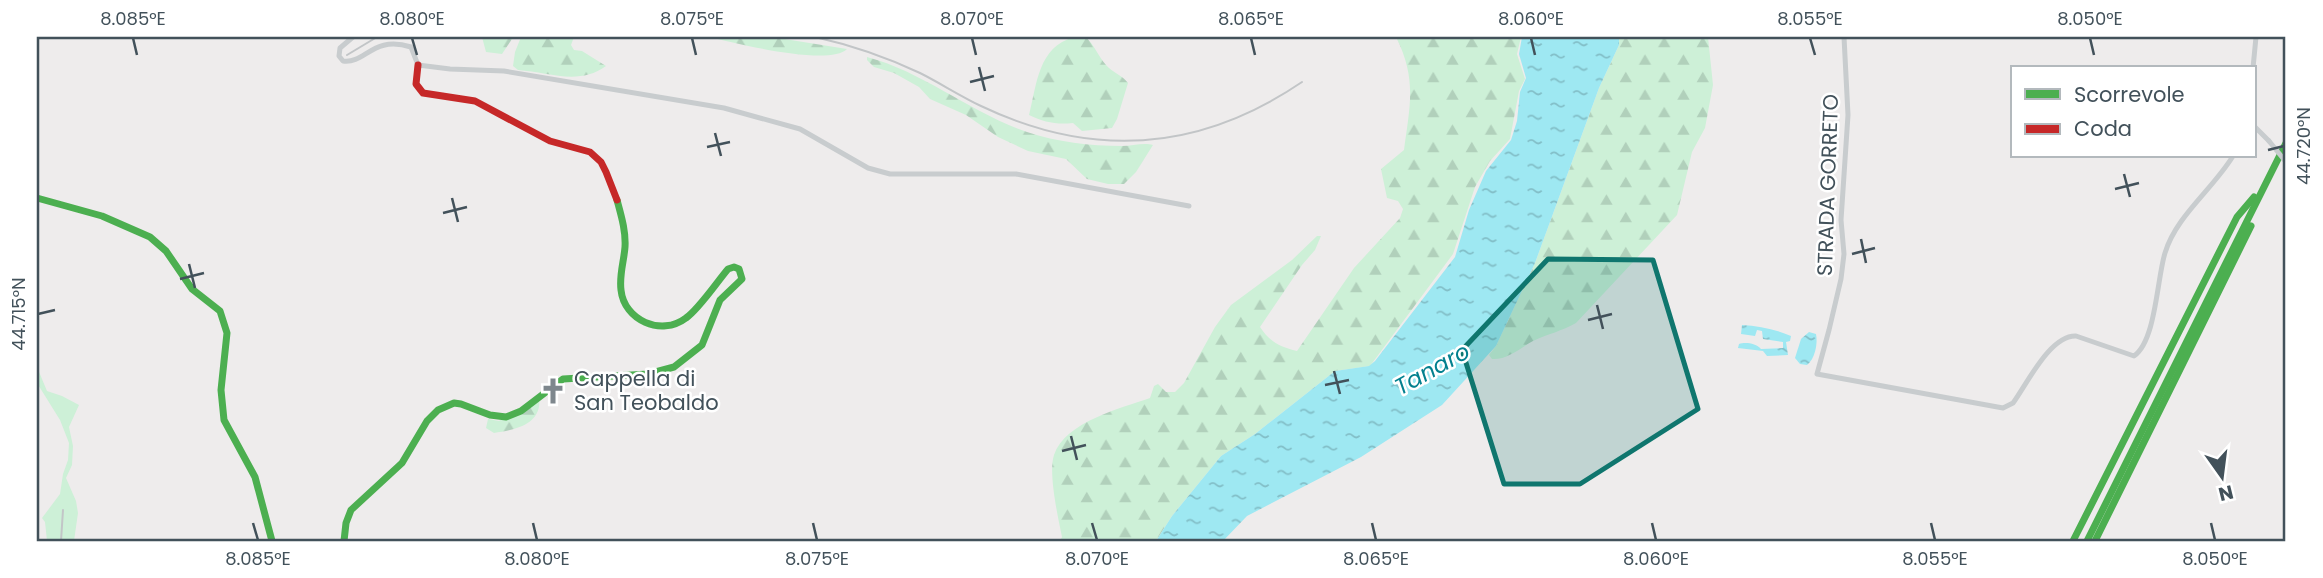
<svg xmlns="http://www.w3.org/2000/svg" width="2323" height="578" font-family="Poppins,sans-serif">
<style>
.grass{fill:#cdf0d7}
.forest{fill:url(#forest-firs)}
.water{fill:url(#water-ripples)}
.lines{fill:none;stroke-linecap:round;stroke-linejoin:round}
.street{stroke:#c8ccce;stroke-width:5}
.fast{stroke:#4caf50;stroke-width:7}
.jam{stroke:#c62828;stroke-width:7}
.rail{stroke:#c2c5c7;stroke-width:2}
.street-bridge{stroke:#c8ccce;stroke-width:5}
.marked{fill:#0f766e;fill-opacity:0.2;stroke:#0f766e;stroke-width:5;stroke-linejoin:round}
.ticks{fill:none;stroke:#42515a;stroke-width:2.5}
.labels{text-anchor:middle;stroke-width:5;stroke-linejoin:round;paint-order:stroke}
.street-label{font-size:21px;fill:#42515a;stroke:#fff}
.poi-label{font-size:21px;fill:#42515a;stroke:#fff;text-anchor:start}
.water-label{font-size:23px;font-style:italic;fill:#03808f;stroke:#fff}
.neatline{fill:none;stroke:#42515a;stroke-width:2.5}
.ticks-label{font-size:18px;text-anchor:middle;fill:#42515a}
</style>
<defs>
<pattern id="forest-firs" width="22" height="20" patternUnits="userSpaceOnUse" patternTransform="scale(1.75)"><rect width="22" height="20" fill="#cdf0d7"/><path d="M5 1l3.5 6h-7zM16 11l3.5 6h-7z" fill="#b1d0bb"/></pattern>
<pattern id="water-ripples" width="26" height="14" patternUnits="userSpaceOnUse" patternTransform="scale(1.75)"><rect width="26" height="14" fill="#9ee8f2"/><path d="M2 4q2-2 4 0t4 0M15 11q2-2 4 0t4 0" fill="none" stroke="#82bec7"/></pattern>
</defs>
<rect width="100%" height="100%" fill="#eeecec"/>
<path class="grass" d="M37,367L47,391L62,396L79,405L69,427L73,446L72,465L66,478L76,501L78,513L74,541H47L45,522L42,518L60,494L63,474L68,460L69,443L60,420L37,383Z"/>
<g class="forest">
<path d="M482,37H511L512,39L502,54L486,52Z"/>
<path d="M521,37H574L571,45L574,50L582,51L606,66C579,86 548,72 518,70L513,66L515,52Z"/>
<path d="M709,37H772L847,49C829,67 735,43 709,37Z"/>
<path d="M1074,37H1086C1095,46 1098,56 1106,65C1112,72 1122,75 1128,83L1117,119L1112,128L1082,131L1073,123C1056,125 1044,122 1029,115C1037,84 1038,47 1074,37Z"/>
<path d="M1396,37H1521L1517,54L1525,79L1519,91L1510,139L1490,161L1475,187L1453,254L1370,366L1335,371L1255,434L1221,456L1172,516L1156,541H1060L1062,537C1058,517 1048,473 1054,455C1065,422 1121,408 1150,398L1154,386L1158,384L1166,392H1175L1184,383L1215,327L1231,305L1292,260L1317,236H1321L1315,250L1302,265L1260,327C1270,342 1280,347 1297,351L1354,268L1400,218L1403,209L1398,201L1387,198L1381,169L1404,150C1410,105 1417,79 1396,37Z"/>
<path d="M1619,37H1708L1713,85L1705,128L1692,152L1677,215L1576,323C1562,331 1548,334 1533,341C1520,348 1507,360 1492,359L1489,355L1496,346L1535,263L1599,88L1619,45Z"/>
<path d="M867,57C924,72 971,113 1027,132C1057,142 1090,146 1122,146C1132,146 1144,142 1153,145L1136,172L1124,184H1108L1087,179L1066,159L1028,151L998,137L966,115L930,99L919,87L894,73L874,67L867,60Z"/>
<path d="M539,397C543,425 514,430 494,433L486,428L488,419L499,421Z"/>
</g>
<g class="water">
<path d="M1522,37H1619V45L1599,88L1535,263L1496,346L1442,405L1361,457L1247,516L1223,541H1156L1172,516L1221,456L1255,434L1335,371L1369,366L1375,361L1455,257L1469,210L1486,171L1511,140L1517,121L1520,92L1526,78L1519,54Z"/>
<path d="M1742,325C1759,326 1775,329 1791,336L1790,341L1786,342L1788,355L1767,356L1763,351L1738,348L1739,344C1745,342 1756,343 1761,349L1783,348V342L1763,339L1762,331L1757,330L1755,336L1741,334Z"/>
<path d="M1809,332L1816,334C1818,343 1815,359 1807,365L1800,364L1795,358L1801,339Z"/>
</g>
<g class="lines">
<g class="street">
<path d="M353,37L340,48L339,56L343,61C366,64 372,35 411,47L418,65L450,69L504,71L724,108L800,129L868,168L890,174H1016L1189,206"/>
<path d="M1844,37L1848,115L1841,220L1844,254L1841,279L1829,330L1817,374L2003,408L2013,403C2027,384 2050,335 2076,336L2134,356C2156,341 2157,278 2165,253C2176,216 2213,189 2233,156"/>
<path d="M2253,68L2256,37"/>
<path d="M2255,127L2269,141"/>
</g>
<g class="fast">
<path d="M37,198L102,216L150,237L166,251L192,289L220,311L227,333L221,390L224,420L255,477L272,541"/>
<path d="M344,541L346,523L351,510L402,463L427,421L438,410L454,403L461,404L490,415L506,417L521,411L563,379L648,374L674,367L702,345L720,300L742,279L739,269L734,267L728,269C717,282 699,309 686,318C661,337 624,320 621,290C619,275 624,261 625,247C626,231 621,215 617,200"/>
<path d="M2073,541L2237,217L2254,197"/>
<path d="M2087,541L2286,143"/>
<path d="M2095,541L2251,226"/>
</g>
<path class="jam" d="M418,65L416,84L423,93L475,101L550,141L590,152L601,162L606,172L617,200"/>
<g class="rail">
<path d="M815,37C851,45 886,57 920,73C940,83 960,96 981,106C1092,159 1199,152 1302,82"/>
<path d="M347,55L377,37"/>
<path d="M61,541L63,510"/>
</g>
<path class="street-bridge" d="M2269,141L2286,162"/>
</g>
<path class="marked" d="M1548,259L1653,260L1698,409L1580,484H1504L1462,350Z"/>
<path class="ticks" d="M133,38L137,55M412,38L417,55M692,38L696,55M972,38L976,55M1251,38L1255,55M1531,38L1535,55M1810,38L1815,55M2090,38L2094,55M979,67L985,91M970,82L994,76M715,133L721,156M707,147L730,142M2268,150L2284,146M2124,174L2130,197M2115,189L2139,183M452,198L458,222M443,213L467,207M1861,239L1866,263M1852,254L1875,248M189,264L195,288M180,279L204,273M1597,305L1603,329M38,314L55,310M1588,320L1612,314M1334,371L1340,394M1325,385L1349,380M1071,436L1077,460M1062,451L1086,445M253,523L258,540M533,523L537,540M813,523L817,540M1092,523L1097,540M1372,523L1376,540M1652,523L1656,540M1931,523L1935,540M2211,523L2215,540"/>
<defs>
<g id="church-bare" transform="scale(2.1)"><path d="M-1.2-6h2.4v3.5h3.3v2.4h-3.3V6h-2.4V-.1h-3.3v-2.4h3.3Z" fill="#7e878d" stroke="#fff" stroke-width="2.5" paint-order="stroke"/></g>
</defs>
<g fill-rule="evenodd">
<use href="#church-bare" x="553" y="391"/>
</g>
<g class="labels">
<g class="street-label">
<text transform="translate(1828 185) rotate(-88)" y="7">STRADA GORRETO</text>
</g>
<g class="poi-label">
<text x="574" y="386">Cappella di<tspan x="574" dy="24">San Teobaldo</tspan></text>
</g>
<g class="water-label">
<text transform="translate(1432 369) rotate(-29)" y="8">Tanaro</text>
</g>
</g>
<rect width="2323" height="578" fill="none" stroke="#ffffff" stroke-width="77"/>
<rect x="2011" y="66" width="245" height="91" fill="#ffffff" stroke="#b3b9bd" stroke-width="2"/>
<rect x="2025" y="89" width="35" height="10" fill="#4caf50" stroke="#b3b9bd" stroke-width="2"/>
<text x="2074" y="102" font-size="21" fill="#42515a">Scorrevole</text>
<rect x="2025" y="124" width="35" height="10" fill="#c62828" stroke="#b3b9bd" stroke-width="2"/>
<text x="2074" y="136" font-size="21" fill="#42515a">Coda</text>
<g transform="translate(2222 477) rotate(166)" stroke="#ffffff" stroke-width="5" paint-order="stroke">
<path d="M0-5L12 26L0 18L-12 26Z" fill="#42515a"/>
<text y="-10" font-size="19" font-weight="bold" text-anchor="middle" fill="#42515a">N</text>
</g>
<rect x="38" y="38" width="2246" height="502" class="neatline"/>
<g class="ticks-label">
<text x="133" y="25">8.085°E</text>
<text x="412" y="25">8.080°E</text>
<text x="692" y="25">8.075°E</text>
<text x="972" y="25">8.070°E</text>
<text x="1251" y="25">8.065°E</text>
<text x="1531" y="25">8.060°E</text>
<text x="1810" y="25">8.055°E</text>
<text x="2090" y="25">8.050°E</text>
<text transform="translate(2304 146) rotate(-90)" y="6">44.720°N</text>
<text transform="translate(19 314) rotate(-90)" y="6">44.715°N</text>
<text x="258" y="565">8.085°E</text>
<text x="537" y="565">8.080°E</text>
<text x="817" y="565">8.075°E</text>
<text x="1097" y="565">8.070°E</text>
<text x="1376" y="565">8.065°E</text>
<text x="1656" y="565">8.060°E</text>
<text x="1935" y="565">8.055°E</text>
<text x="2215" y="565">8.050°E</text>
</g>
</svg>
